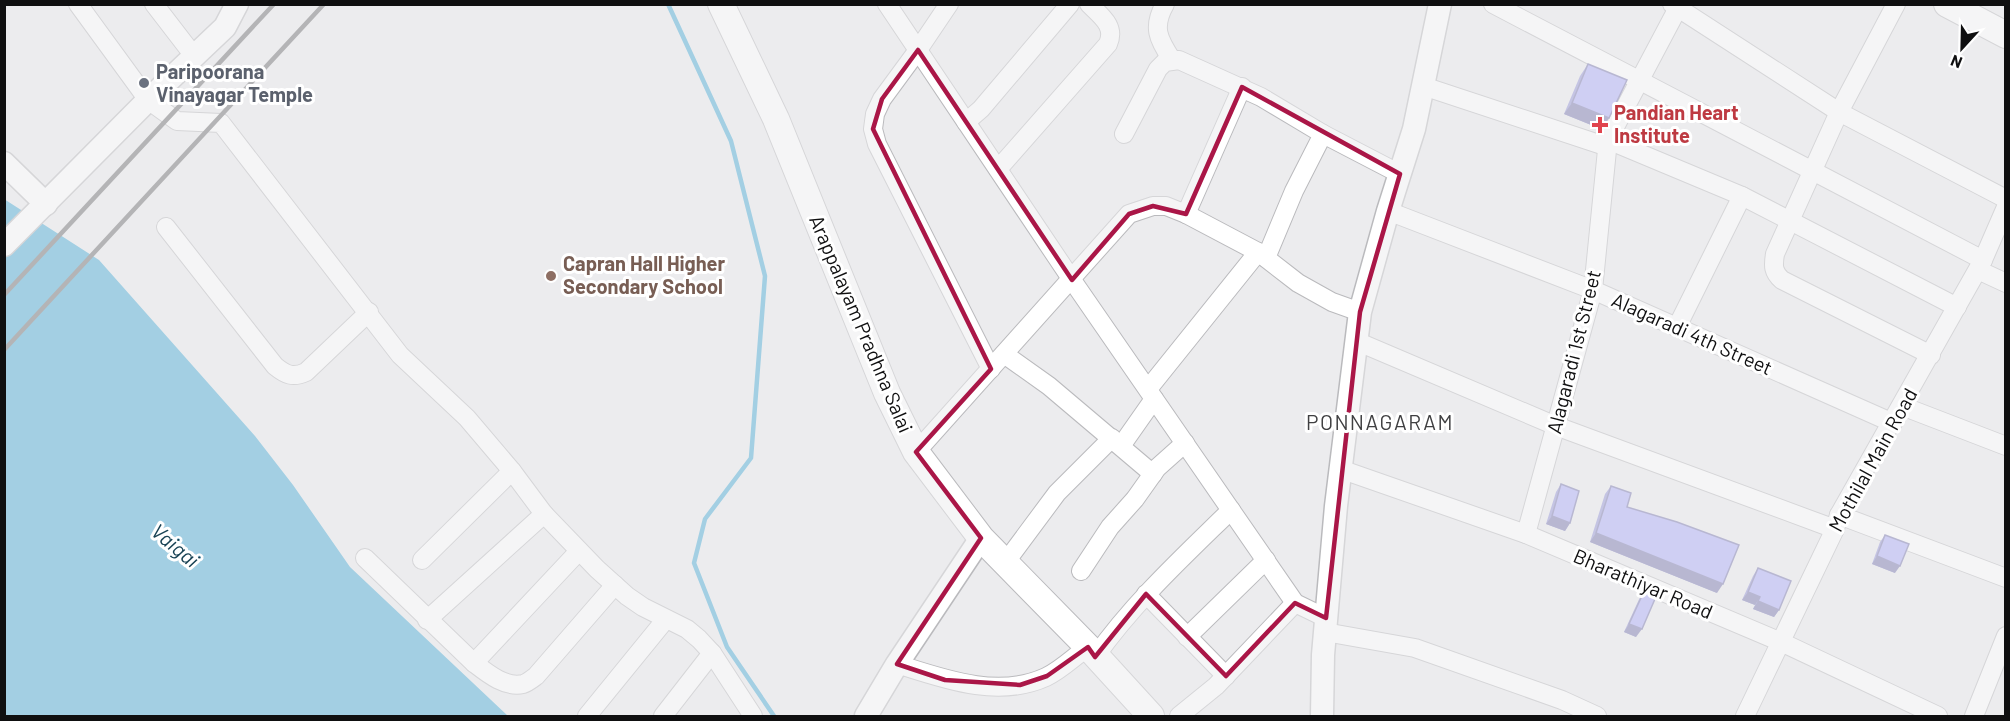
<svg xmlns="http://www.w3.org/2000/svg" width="2010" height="721" font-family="Barlow,sans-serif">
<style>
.water{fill:#49abd5}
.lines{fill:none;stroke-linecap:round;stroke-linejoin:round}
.stream{stroke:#49abd5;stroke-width:4.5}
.minor-casing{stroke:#bababd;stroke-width:20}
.tertiary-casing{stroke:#bababd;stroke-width:25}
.secondary-casing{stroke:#bababd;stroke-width:28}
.minor{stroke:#fff;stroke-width:18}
.tertiary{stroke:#fff;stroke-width:22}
.secondary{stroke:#fff;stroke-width:26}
.rail{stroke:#707072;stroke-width:4.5}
.wall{fill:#9392d5}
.shaded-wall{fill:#7877ae}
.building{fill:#abaaf8;stroke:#7877ae;stroke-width:1.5}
.marked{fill:none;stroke:#aa1647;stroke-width:4.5;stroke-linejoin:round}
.worship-dot{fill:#6b7280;stroke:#fff;stroke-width:2}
.health-dot{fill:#e0444e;stroke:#fff;stroke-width:2}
.education-dot{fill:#8d6e63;stroke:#fff;stroke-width:2}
.labels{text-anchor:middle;stroke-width:6;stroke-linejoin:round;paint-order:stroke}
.worship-label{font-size:20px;font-weight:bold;fill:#5b616d;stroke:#fff;text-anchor:start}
.health-label{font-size:20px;font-weight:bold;fill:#be3a42;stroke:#fff;text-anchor:start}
.education-label{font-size:20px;font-weight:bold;fill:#785e54;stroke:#fff;text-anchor:start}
.street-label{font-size:20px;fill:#0f0f10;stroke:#fff}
.neighbourhood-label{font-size:21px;letter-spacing:1.5px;fill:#404042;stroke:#fff}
.water-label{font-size:21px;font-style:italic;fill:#184254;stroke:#fff}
</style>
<rect width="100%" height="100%" fill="#ececee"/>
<path class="water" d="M4,199L99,260L255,436L293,485L350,567L508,716H5Z"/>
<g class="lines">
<path class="stream" d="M668,4L731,141L765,276L751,458L705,519L694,563L727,647L774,716"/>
<g class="minor-casing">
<g id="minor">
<path d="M78,4L148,100L177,121L221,123L400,355L467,418L512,471L544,514L597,569L627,596L643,607L687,629L699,639L712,653L753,716"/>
<path d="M154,4L194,56"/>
<path d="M887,4L1072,280L1295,603L1326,618"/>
<path d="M949,4L918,50L882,99L875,114L873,129L877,144L991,369"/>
<path d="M1165,4C1152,27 1158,39 1172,60"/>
<path d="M1493,4L1983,260"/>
<path d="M1672,4L1839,112L2006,199"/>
<path d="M1896,4L1839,112L1775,254C1773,266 1773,272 1782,280L1931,355"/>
<path d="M1423,86L1608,147"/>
<path d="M966,122L981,109L1070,4"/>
<path d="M1124,134L1158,69L1165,62L1179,60L1261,97L1323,134L1400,174"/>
<path d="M1608,140L1742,196L1957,307"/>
<path d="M998,169L1108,44C1116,26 1101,16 1089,4"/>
<path d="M1388,211L1593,290L1893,423"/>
<path d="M1186,214L1242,87"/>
<path d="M166,227L275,366C286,375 293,378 306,372L369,312"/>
<path d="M1266,258L1294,191L1323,134"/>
<path d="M1978,270L2006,283"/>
<path d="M1677,327L1742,196"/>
<path d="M1356,341L1556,426L1835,529"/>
<path d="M1004,354L1049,386L1153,474"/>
<path d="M1148,389L1258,252"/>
<path d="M1902,406L2006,446"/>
<path d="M1121,446L1154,399"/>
<path d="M916,452L1129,214L1153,206H1166L1186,214L1258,252L1298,283L1332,302L1360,312"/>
<path d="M1340,469L1526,534L1781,642L1938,716"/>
<path d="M1839,515L2006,578"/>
<path d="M1526,534L1593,290L1608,140L1680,4"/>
<path d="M365,558L474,663C487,673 505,688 523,684C527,683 532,679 536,676L615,585"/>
<path d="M422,560L512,471"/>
<path d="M1005,563L1057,493L1112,438"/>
<path d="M1081,571L1110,527L1135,499L1157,468L1185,443"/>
<path d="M1146,594L1226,676"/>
<path d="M427,620L544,514"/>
<path d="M1325,632L1415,648L1562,700L1597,716"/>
<path d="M1187,637L1266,560"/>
<path d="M1095,657C1134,602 1183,557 1231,510"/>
<path d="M474,663L579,551"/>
<path d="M897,664C944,679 998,699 1046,677C1061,670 1075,656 1088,647"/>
<path d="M587,716L666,619"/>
<path d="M663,716L712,653"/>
<path d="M1179,716L1216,686L1295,603"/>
<path d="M1745,716L1835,529L1839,515L1983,260L2006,207"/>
<path d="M1974,716L2006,636"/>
</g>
</g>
<g class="tertiary-casing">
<g id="tertiary">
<path d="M4,163L46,204"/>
<path d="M4,245L148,100L225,27L237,4"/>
<path d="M866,716L897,664L981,538"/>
<path d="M1322,716L1323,655L1336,506L1360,312L1388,211L1414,129L1440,4"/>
</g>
</g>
<g class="secondary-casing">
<g id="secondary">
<path d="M721,4L776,119L887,393L916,452L981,538L1088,647L1151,716"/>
<path d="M1947,4L2006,35"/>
</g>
</g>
<use href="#minor" class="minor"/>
<use href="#tertiary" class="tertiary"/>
<use href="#secondary" class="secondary"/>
<g class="rail">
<path d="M4,295L274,4"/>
<path d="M4,350L324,4"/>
</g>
</g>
<g class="wall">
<path d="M1588,64L1609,118L1601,129L1564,114L1580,76Z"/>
<path d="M1561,484L1570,523L1565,531L1546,524L1556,492Z"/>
<path d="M1611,486L1627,507L1717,593L1590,542L1605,494Z"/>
<path d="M1885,535L1895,573L1872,564L1880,542Z"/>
<path d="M1758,568L1779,610L1774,617L1753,609L1755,605L1742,600L1753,576Z"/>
<path d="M1646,587L1636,637L1624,632L1641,595Z"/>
</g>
<g class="shaded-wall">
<path d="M1572,103L1609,118L1601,129L1564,114Z"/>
<path d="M1552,516L1570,523L1565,531L1546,524Z"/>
<path d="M1596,533L1723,584L1717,593L1590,542Z"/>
<path d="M1877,556L1900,566L1895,573L1872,564Z"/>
<path d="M1748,592L1760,597L1755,605L1742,600Z"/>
<path d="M1758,601L1779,610L1774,617L1753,609Z"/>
<path d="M1629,624L1642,629L1636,637L1624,632Z"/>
</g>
<g class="building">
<path d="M1588,64L1627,80L1609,118L1572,103Z"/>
<path d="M1561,484L1579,491L1570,523L1552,516Z"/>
<path d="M1611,486L1631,493L1627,507L1677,522L1739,545L1723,584L1596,533Z"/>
<path d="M1885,535L1909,544L1900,566L1877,556Z"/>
<path d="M1758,568L1791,581L1779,610L1758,601L1760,597L1748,592Z"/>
<path d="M1646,587L1658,592L1642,629L1629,624Z"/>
</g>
<path d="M0 0H2010V721H0ZM918,50L1072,280L1129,214L1153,206L1186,214L1242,87L1400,174L1360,312L1326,618L1295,603L1226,676L1146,594L1095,657L1088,647L1047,676L1020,685L945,680L897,664L981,538L916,452L991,369L873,129L882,99Z" fill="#ececee" fill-opacity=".55" fill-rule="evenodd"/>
<path class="marked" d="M918,50L1072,280L1129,214L1153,206L1186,214L1242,87L1400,174L1360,312L1326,618L1295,603L1226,676L1146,594L1095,657L1088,647L1047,676L1020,685L945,680L897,664L981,538L916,452L991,369L873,129L882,99Z"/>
<circle class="worship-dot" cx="144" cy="83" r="6"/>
<path class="health-dot" d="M1597 116h6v6h6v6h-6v6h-6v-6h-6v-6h6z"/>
<circle class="education-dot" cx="551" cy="276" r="6"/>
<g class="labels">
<g class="worship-label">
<text x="156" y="79">Paripoorana<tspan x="156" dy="23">Vinayagar Temple</tspan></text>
</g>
<g class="health-label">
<text x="1614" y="120">Pandian Heart<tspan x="1614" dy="23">Institute</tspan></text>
</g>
<g class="education-label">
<text x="563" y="271">Capran Hall Higher<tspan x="563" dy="23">Secondary School</tspan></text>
</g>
<g class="street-label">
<text transform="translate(861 324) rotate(67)" y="7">Arappalayam Pradhna Salai</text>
<text transform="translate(1692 334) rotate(24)" y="7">Alagaradi 4th Street</text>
<text transform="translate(1574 352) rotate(-76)" y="7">Alagaradi 1st Street</text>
<text transform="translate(1873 460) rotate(-61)" y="7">Mothilal Main Road</text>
<text transform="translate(1643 584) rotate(23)" y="7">Bharathiyar Road</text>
</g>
<g class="neighbourhood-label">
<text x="1380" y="430">PONNAGARAM</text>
</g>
<g class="water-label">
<text transform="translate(175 546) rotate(40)" y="7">Vaigai</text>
</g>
</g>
<rect width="2010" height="721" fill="none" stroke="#0f0f10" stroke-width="12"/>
<g transform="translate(1962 48) rotate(202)" stroke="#ffffff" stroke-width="4.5" paint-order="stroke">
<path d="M0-4.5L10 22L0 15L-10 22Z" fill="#0f0f10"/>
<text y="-9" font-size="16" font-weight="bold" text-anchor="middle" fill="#0f0f10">N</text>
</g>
</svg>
